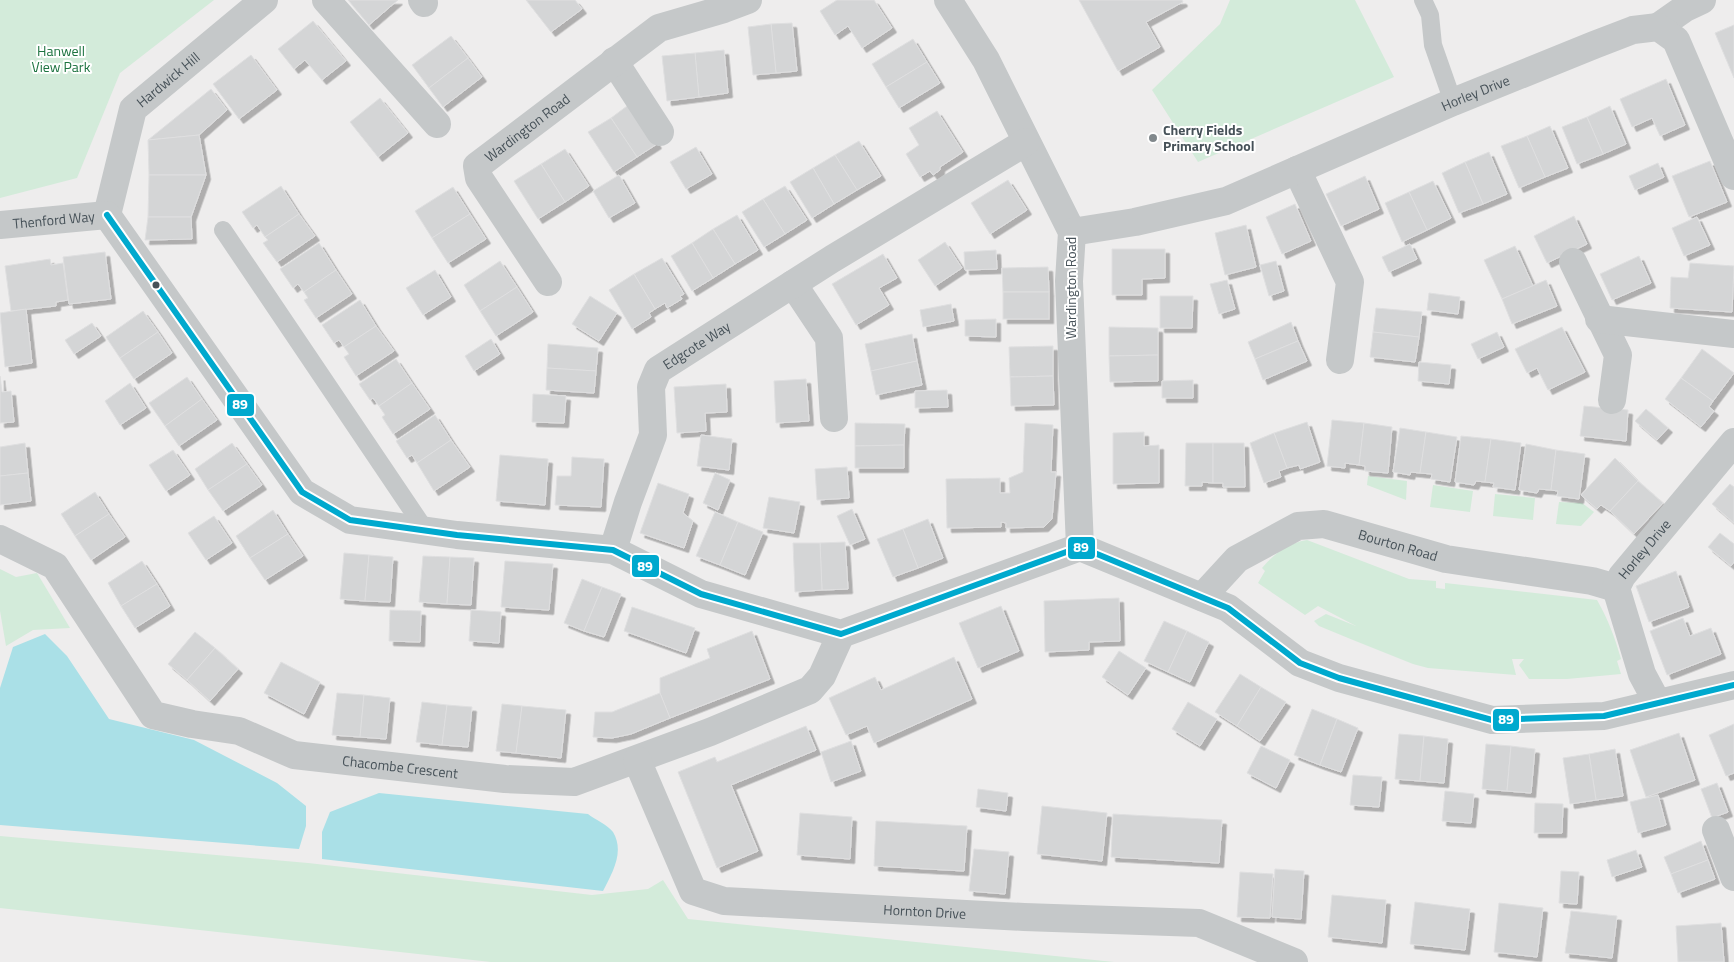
<svg xmlns="http://www.w3.org/2000/svg" width="1734" height="962" font-family="'Titillium Web',sans-serif">
<style>
.green{fill:#d3ebda}
.water{fill:#aae0e7}
.building{fill:#d4d5d6;stroke:#dfdfe0;filter:url(#shadow)}
.lines{fill:none;stroke-linecap:round;stroke-linejoin:round}
.service{stroke:#c5c8c9;stroke-width:18}
.minor{stroke:#c5c8c9;stroke-width:28}
.bus-1-casing{stroke:#fff;stroke-width:10}
.bus-1{stroke:#00a9ce;stroke-width:6}
.poi-dot{fill:#81888c;stroke:#fff;stroke-width:2}
.bus-dot{fill:#465158;stroke:#fff;stroke-width:2}
.labels{text-anchor:middle;stroke-width:4;stroke-linejoin:round;paint-order:stroke}
.park-label{font-size:14px;fill:#1d7340;stroke:#fff}
.street-label{font-size:14px;fill:#465158;stroke:#fff}
.poi-label{font-size:14px;font-weight:bold;fill:#465158;stroke:#fff;text-anchor:start}
.line-badge{stroke:#fff;stroke-width:2}
.badge-label{font-size:14px;text-anchor:middle;font-weight:bold;fill:#fff}
</style>
<defs>
<filter id="shadow"><feDropShadow dx="4.5" dy="4.5" stdDeviation="0" flood-color="#0004"/></filter>
</defs>
<rect width="100%" height="100%" fill="#eeeded"/>
<g class="green">
<path d="M0,0H214L120,73L77,178L0,198Z"/>
<path d="M1230,0H1355L1394,77L1198,162L1152,90L1220,24Z"/>
<path d="M1368,476L1407,481L1406,500L1367,485Z"/>
<path d="M1433,485L1473,491L1470,512L1430,507Z"/>
<path d="M1495,494L1535,498L1533,520L1493,516Z"/>
<path d="M1559,502L1582,503L1594,512L1581,526L1556,524Z"/>
<path d="M1307,540L1409,579L1436,581V588L1445,589V583L1597,600C1608,619 1615,638 1621,659L1617,661L1621,674L1567,679H1529L1519,665L1524,659H1512L1516,675L1428,668L1413,664L1353,640L1319,626L1314,621L1326,614L1356,626L1318,606L1305,615L1258,583L1265,571L1262,568C1274,554 1288,543 1307,540Z"/>
<path d="M0,569L16,577L37,573L70,628L33,630L6,646L0,611Z"/>
<path d="M0,836L308,863L592,895L648,889L663,880L688,919L1114,962H491L0,908Z"/>
</g>
<g class="water">
<path d="M45,634L67,656L109,719L194,740L277,783L306,806V826L299,849L0,825V688L13,647Z"/>
<path d="M379,793L588,814C594,819 608,825 613,832C625,852 612,873 603,891L322,859V832L330,812Z"/>
</g>
<g class="building">
<path d="M348,0H398L369,25Z"/>
<path d="M526,0H575L582,9L551,32Z"/>
<path d="M837,0H874L892,28L862,48L848,26L835,35L820,11Z"/>
<path d="M1079,0H1182L1183,2L1146,22L1160,47L1118,71Z"/>
<path d="M313,21L346,61L322,80L305,60L294,69L278,49Z"/>
<path d="M792,23L797,71L776,73L771,24Z"/>
<path d="M771,24L776,73L753,75L748,27Z"/>
<path d="M1734,25V78L1715,33Z"/>
<path d="M451,36L468,58L429,88L412,65Z"/>
<path d="M913,39L927,62L886,87L872,64Z"/>
<path d="M724,50L728,93L699,97L695,53Z"/>
<path d="M695,53L699,97L667,101L662,56Z"/>
<path d="M251,55L277,90L239,119L213,84Z"/>
<path d="M468,58L482,77L443,107L429,88Z"/>
<path d="M927,62L940,83L899,108L886,87Z"/>
<path d="M1666,79L1685,125L1660,136L1652,118L1632,127L1620,99Z"/>
<path d="M211,89L227,110L199,135L148,140Z"/>
<path d="M380,98L408,133L378,157L350,122Z"/>
<path d="M631,103L657,144L637,157L611,118Z"/>
<path d="M1610,106L1626,144L1603,154L1587,117Z"/>
<path d="M937,111L963,152L940,167V170L933,175L930,171L920,177L906,154L919,145L909,128Z"/>
<path d="M1587,117L1603,154L1577,164L1562,127Z"/>
<path d="M611,118L637,157L614,172L588,132Z"/>
<path d="M1550,126L1568,168L1545,177L1527,136Z"/>
<path d="M199,135L206,175H149L148,140Z"/>
<path d="M1527,136L1545,177L1519,188L1501,146Z"/>
<path d="M859,141L881,176L857,190L835,155Z"/>
<path d="M696,147L712,174L686,189L670,162Z"/>
<path d="M565,149L589,186L565,202L541,164Z"/>
<path d="M1489,152L1507,194L1483,204L1465,162Z"/>
<path d="M835,155L857,190L834,204L813,168Z"/>
<path d="M1710,161L1727,202L1689,217L1672,176Z"/>
<path d="M1465,162L1483,204L1459,213L1442,173Z"/>
<path d="M1658,163L1664,177L1635,190L1629,176Z"/>
<path d="M541,164L565,202L538,219L514,181Z"/>
<path d="M813,168L834,204L812,218L790,182Z"/>
<path d="M149,175H206L191,217H148Z"/>
<path d="M619,175L635,203L609,218L593,191Z"/>
<path d="M1365,176L1379,209L1341,226L1326,194Z"/>
<path d="M1008,180L1027,210L990,234L971,203Z"/>
<path d="M1433,181L1451,218L1427,230L1409,192Z"/>
<path d="M281,186L299,214L265,237L257,225L253,228L242,212Z"/>
<path d="M785,186L807,220L785,234L763,199Z"/>
<path d="M453,187L470,214L432,238L415,211Z"/>
<path d="M1409,192L1427,230L1402,242L1385,203Z"/>
<path d="M763,199L785,234L764,247L742,212Z"/>
<path d="M1295,204L1311,241L1282,254L1266,217Z"/>
<path d="M299,214L315,236L277,262L263,243L268,240L265,237Z"/>
<path d="M470,214L486,239L448,263L432,238Z"/>
<path d="M737,215L758,250L735,264L713,229Z"/>
<path d="M1574,216L1587,244L1547,263L1534,236Z"/>
<path d="M148,217H191L192,239L145,240Z"/>
<path d="M1697,217L1710,245L1684,256L1672,228Z"/>
<path d="M1246,225L1256,267L1225,275L1215,233Z"/>
<path d="M713,229L735,264L713,278L692,243Z"/>
<path d="M945,242L962,268L935,286L918,260Z"/>
<path d="M319,243L336,270L304,292L298,284L293,288L280,269Z"/>
<path d="M692,243L713,278L692,291L671,256Z"/>
<path d="M1410,244L1417,259L1389,272L1382,257Z"/>
<path d="M1515,246L1533,286L1502,299L1484,260Z"/>
<path d="M1112,249H1165V278L1142,279V295H1112Z"/>
<path d="M996,250L997,269L965,270L964,252Z"/>
<path d="M105,252L111,299L69,304L63,257Z"/>
<path d="M883,254L897,278L879,288L889,305L856,325L832,284Z"/>
<path d="M1639,256L1651,283L1612,300L1600,274Z"/>
<path d="M662,258L684,294L680,296L682,299L667,308L665,303L655,309L634,274Z"/>
<path d="M50,259L51,265L63,263L68,300L56,302V306L11,311L5,266Z"/>
<path d="M500,261L517,287L480,311L464,285Z"/>
<path d="M1276,261L1284,291L1269,296L1260,265Z"/>
<path d="M1690,263L1734,266L1732,312L1670,308L1671,277L1688,278Z"/>
<path d="M1048,267L1049,292H1003L1002,268Z"/>
<path d="M336,270L352,294L316,318L304,300L308,298L304,292Z"/>
<path d="M435,270L451,297L423,315L406,288Z"/>
<path d="M634,274L655,309L649,313L651,317L632,329L609,290Z"/>
<path d="M1227,280L1235,309L1219,314L1210,284Z"/>
<path d="M1546,280L1557,306L1512,324L1502,299Z"/>
<path d="M517,287L533,312L496,336L480,311Z"/>
<rect x="1003" y="292" width="46" height="27"/>
<path d="M1429,293L1460,297L1458,314L1427,310Z"/>
<path d="M590,296L617,313L599,341L572,324Z"/>
<path d="M1160,296H1193L1192,328H1160Z"/>
<path d="M360,300L376,326L344,347L339,340L334,343L322,325Z"/>
<path d="M951,304L954,321L923,327L920,310Z"/>
<path d="M1376,308L1422,312L1419,337L1373,332Z"/>
<path d="M26,309L32,363L5,367L0,313Z"/>
<path d="M143,311L158,332L120,358L106,337Z"/>
<path d="M996,319V337L965,336V320Z"/>
<path d="M1291,322L1298,341L1255,359L1248,342Z"/>
<path d="M92,323L101,336L74,354L65,340Z"/>
<path d="M376,326L394,351L356,376L344,357L349,354L344,347Z"/>
<path d="M1109,327L1158,328V355L1109,356Z"/>
<path d="M1562,327L1585,372L1548,390L1537,368L1527,373L1515,349Z"/>
<path d="M158,332L172,353L134,379L120,358Z"/>
<path d="M1373,332L1419,337L1415,362L1370,357Z"/>
<path d="M1497,332L1504,347L1478,359L1471,344Z"/>
<path d="M912,334L917,361L871,371L865,344Z"/>
<path d="M491,339L500,354L474,371L465,356Z"/>
<path d="M1298,341L1307,361L1263,380L1255,359Z"/>
<path d="M548,344L598,348L596,371L547,368Z"/>
<path d="M1053,346V376L1010,377L1009,347Z"/>
<path d="M1702,349L1734,373L1713,401L1681,378Z"/>
<path d="M1158,355V381L1110,382L1109,356Z"/>
<path d="M396,359L412,383L379,406L373,398L370,400L359,384Z"/>
<path d="M917,361L922,385L876,395L871,371Z"/>
<path d="M1419,362L1451,365L1449,384L1418,381Z"/>
<path d="M547,368L596,371L594,393L546,390Z"/>
<path d="M0,376L2,392L11,391L14,422L0,423Z"/>
<path d="M1053,376L1054,405L1011,406L1010,377Z"/>
<path d="M187,377L202,399L165,426L149,403Z"/>
<path d="M1681,378L1713,401L1709,407L1714,411L1701,427L1665,399Z"/>
<path d="M806,379L809,421L776,423L774,381Z"/>
<path d="M1193,380V398H1162V381Z"/>
<path d="M130,383L146,408L120,425L105,401Z"/>
<path d="M412,383L430,409L393,434L382,417L385,415L379,406Z"/>
<path d="M726,384L727,412L705,413L706,431L677,433L674,387Z"/>
<path d="M947,390L948,407L915,408V391Z"/>
<path d="M533,394L566,396L564,423L532,422Z"/>
<path d="M202,399L217,420L179,446L165,426Z"/>
<path d="M1584,406L1628,410L1626,441L1580,436Z"/>
<path d="M1646,409L1668,428L1657,440L1635,421Z"/>
<path d="M435,415L451,440L417,463L412,455L407,458L396,441Z"/>
<path d="M1332,420L1364,423L1359,465L1345,463V468L1327,466Z"/>
<path d="M1307,422L1320,462L1300,469L1299,465L1287,468L1274,433Z"/>
<path d="M855,423L905,424L904,445L855,446Z"/>
<path d="M1025,423L1053,425L1051,472H1056L1052,519L1044,527L1006,528V523L1001,522V527L947,528L946,479L1000,478V493H1010L1009,478L1023,472Z"/>
<path d="M1364,423L1392,427L1388,473L1365,471V466L1359,465Z"/>
<path d="M1400,428L1426,432L1420,473L1411,472L1410,475L1393,472Z"/>
<path d="M1144,432V446L1159,445V483L1113,484V433Z"/>
<path d="M1426,432L1457,437L1450,482L1431,479L1432,474L1420,473Z"/>
<path d="M1274,433L1287,468L1279,471L1281,477L1264,483L1250,443Z"/>
<path d="M701,435L732,439L729,470L697,466Z"/>
<path d="M1461,436L1491,439L1485,482L1476,481L1474,485L1455,482Z"/>
<path d="M1491,439L1521,443L1515,490L1493,487L1494,483L1485,482Z"/>
<path d="M451,440L470,467L434,491L417,463Z"/>
<path d="M25,443L28,473L0,476V447Z"/>
<path d="M232,443L247,464L208,490L195,469Z"/>
<path d="M1186,443H1213V483L1202,482V486H1185Z"/>
<path d="M1213,443H1244L1245,487H1223V483H1213Z"/>
<path d="M1526,444L1556,450L1551,490L1539,489L1537,493L1519,490Z"/>
<path d="M904,445V468H855V446Z"/>
<path d="M173,450L190,475L166,491L149,465Z"/>
<path d="M1556,450L1585,454L1579,499L1557,496L1558,491L1551,490Z"/>
<path d="M500,455L548,459L545,505L496,501Z"/>
<path d="M572,457L604,459L601,507L555,505L557,476H571Z"/>
<path d="M1615,458L1638,481L1610,511L1601,505L1597,509L1581,495Z"/>
<path d="M247,464L262,485L223,511L208,490Z"/>
<path d="M847,467L849,498L817,500L815,469Z"/>
<path d="M28,473L31,501L0,505V476Z"/>
<path d="M715,473L730,480L718,510L703,503Z"/>
<path d="M1638,481L1663,503L1634,534L1610,511Z"/>
<path d="M658,483L689,494L683,513L693,521L684,548L640,533Z"/>
<path d="M1730,484L1734,487V523L1712,504Z"/>
<path d="M95,492L109,514L75,536L61,514Z"/>
<path d="M769,497L800,502L794,533L763,528Z"/>
<path d="M852,509L865,539L850,545L837,516Z"/>
<path d="M273,510L288,534L250,558L236,536Z"/>
<path d="M715,512L738,522L720,565L696,556Z"/>
<path d="M109,514L125,537L91,560L75,536Z"/>
<path d="M214,516L232,543L206,560L188,533Z"/>
<path d="M928,519L943,558L918,568L903,529Z"/>
<path d="M738,522L763,532L745,575L720,565Z"/>
<path d="M903,529L918,568L893,577L877,539Z"/>
<path d="M1720,533L1734,544V562L1731,566L1708,547Z"/>
<path d="M288,534L303,556L265,580L250,558Z"/>
<path d="M845,542L848,589L822,590L820,543Z"/>
<path d="M793,543H820L822,590L795,592Z"/>
<path d="M344,553L369,555L365,601L340,599Z"/>
<path d="M369,555L393,557L390,602L365,601Z"/>
<path d="M423,556L450,557L447,604L419,602Z"/>
<path d="M450,557L474,558L471,605L447,604Z"/>
<path d="M142,561L157,584L121,606L108,583Z"/>
<path d="M505,561L553,564L549,610L501,607Z"/>
<path d="M1676,571L1689,607L1649,622L1636,586Z"/>
<path d="M582,579L602,587L584,631L564,623Z"/>
<path d="M157,584L170,606L135,628L121,606Z"/>
<path d="M602,587L621,594L604,637L584,631Z"/>
<path d="M1119,598L1120,641L1089,642V650L1045,652L1044,601Z"/>
<path d="M1001,606L1019,651L978,668L959,623Z"/>
<path d="M632,607L695,628L686,653L624,631Z"/>
<path d="M390,610L421,611L420,642L389,641Z"/>
<path d="M471,610L501,612L499,643L469,641Z"/>
<path d="M1683,618L1690,636L1711,628L1721,654L1667,675L1650,631Z"/>
<path d="M1164,621L1187,631L1168,672L1144,661Z"/>
<path d="M752,631L770,679L670,718L660,693V678L710,658L707,649Z"/>
<path d="M1187,631L1209,642L1190,682L1168,672Z"/>
<path d="M195,632L215,648L187,680L168,664Z"/>
<path d="M215,648L238,669L210,701L187,680Z"/>
<path d="M1119,651L1146,668L1128,695L1102,677Z"/>
<path d="M954,657L972,699L874,743L867,726L846,735L829,698L875,677L881,690Z"/>
<path d="M281,662L320,682L304,714L264,693Z"/>
<path d="M1240,674L1261,687L1237,726L1215,712Z"/>
<path d="M1261,687L1286,702L1260,741L1237,726Z"/>
<path d="M337,693L364,695L360,737L332,735Z"/>
<path d="M660,693L670,718L631,734L612,738L593,737L595,712H612Z"/>
<path d="M364,695L390,698L386,739L360,737Z"/>
<path d="M422,702L447,705L442,745L416,742Z"/>
<path d="M1188,702L1217,719L1200,746L1172,729Z"/>
<path d="M502,704L522,706L516,753L496,751Z"/>
<path d="M447,705L472,707L468,747L442,745Z"/>
<path d="M522,706L566,710L561,758L516,753Z"/>
<path d="M1312,709L1337,719L1320,765L1294,755Z"/>
<path d="M1337,719L1358,728L1341,772L1320,765Z"/>
<path d="M1734,724V773L1726,776L1709,735Z"/>
<path d="M806,726L816,750L731,785L758,851L717,868L678,772L715,757L717,762Z"/>
<path d="M1679,733L1695,780L1646,797L1630,750Z"/>
<path d="M1399,734L1424,736L1420,781L1395,779Z"/>
<path d="M1424,736L1448,739L1444,783L1420,781Z"/>
<path d="M851,741L861,771L831,782L821,752Z"/>
<path d="M1486,744L1511,746L1507,791L1482,789Z"/>
<path d="M1261,746L1290,760L1276,788L1247,773Z"/>
<path d="M1511,746L1535,749L1531,793L1507,791Z"/>
<path d="M1615,749L1623,796L1596,800L1589,754Z"/>
<path d="M1589,754L1596,800L1570,804L1563,758Z"/>
<path d="M1353,775L1382,777L1379,807L1350,805Z"/>
<path d="M1717,783L1728,812L1712,818L1701,789Z"/>
<path d="M978,789L1008,793L1006,811L976,807Z"/>
<path d="M1445,791L1474,794L1471,823L1442,821Z"/>
<path d="M1658,795L1666,825L1638,833L1630,802Z"/>
<path d="M1535,803L1563,804L1562,833H1534Z"/>
<path d="M1042,806L1107,813L1102,861L1037,854Z"/>
<path d="M800,813L852,817L850,859L797,855Z"/>
<path d="M1113,814L1222,820L1219,863L1111,857Z"/>
<path d="M876,821L967,826L964,871L874,866Z"/>
<path d="M1701,841L1708,860L1671,874L1664,857Z"/>
<path d="M974,849L1009,852L1005,894L969,891Z"/>
<path d="M1636,850L1642,867L1612,877L1607,860Z"/>
<path d="M1708,860L1715,879L1678,893L1671,874Z"/>
<path d="M1275,869L1304,871L1301,919L1272,917Z"/>
<path d="M1561,871L1579,872L1577,904L1559,903Z"/>
<path d="M1240,872L1273,874L1270,918L1237,917Z"/>
<path d="M1332,895L1386,900L1382,943L1328,937Z"/>
<path d="M1415,902L1470,909L1465,950L1410,944Z"/>
<path d="M1499,903L1543,908L1537,957L1494,952Z"/>
<path d="M1571,911L1617,916L1612,958L1565,953Z"/>
<path d="M1721,923L1724,962H1678L1676,926Z"/>
</g>
<g class="lines">
<g class="service">
<path d="M1423,0L1430,15L1433,45L1453,102"/>
<path d="M223,230L426,531"/>
</g>
<g class="minor">
<path d="M326,0L437,124"/>
<path d="M422,0L424,3"/>
<path d="M948,0L986,60L1072,232L1069,281L1080,547"/>
<path d="M1658,27L1685,8L1702,0"/>
<path d="M614,61L660,132"/>
<path d="M1297,170L1350,282L1340,360"/>
<path d="M107,215L302,492L350,520L457,535L613,550L701,594L841,634L1080,547L1228,608L1300,663L1339,678L1492,720L1604,716L1734,685"/>
<path id="s1" d="M107,215L133,109L264,0"/>
<path id="s2" d="M0,225L107,215"/>
<path id="s3" d="M1072,232L1135,222L1226,201L1453,102L1594,45L1633,30L1658,27L1676,40L1734,176"/>
<path d="M1573,262L1618,355L1612,400"/>
<path id="s4" d="M548,282L479,178L477,166L659,28L724,9L748,0"/>
<path d="M793,284L829,338L834,418"/>
<path d="M1599,319L1734,334"/>
<path id="s5" d="M0,539L55,566L153,715L192,724L239,731L294,755L505,779L574,782L710,732L810,690L822,676L841,634"/>
<path id="s6" d="M613,550L628,502L653,435L651,387L658,370L832,259L1026,142"/>
<path id="s7" d="M1202,597L1237,559L1298,526L1324,524L1446,559L1592,581L1616,588"/>
<path id="s8" d="M1657,702L1642,674L1616,588L1622,576L1734,442"/>
<path id="s9" d="M637,760L693,891L724,901L1024,917L1199,923L1294,962"/>
<path d="M1716,830L1734,877"/>
</g>
<g class="bus-1-casing">
<path id="bus-1" d="M107,215L302,492L350,520L457,535L613,550L701,594L841,634L1080,547L1228,608L1300,663L1339,678L1492,720L1604,716L1734,685"/>
</g>
<use href="#bus-1" class="bus-1"/>
</g>
<circle class="poi-dot" cx="1153" cy="138" r="5"/>
<circle class="bus-dot" cx="156" cy="285" r="4.5"/>
<g class="labels">
<g class="park-label">
<text x="61" y="56">Hanwell<tspan x="61" dy="16">View Park</tspan></text>
</g>
<g class="street-label">
<text dy="5" stroke="none"><textPath href="#s1" startOffset="155">Hardwick Hill</textPath></text>
<text dy="5" stroke="none"><textPath href="#s3" startOffset="429">Horley Drive</textPath></text>
<text dy="5" stroke="none"><textPath href="#s4" startOffset="200">Wardington Road</textPath></text>
<text dy="5" stroke="none"><textPath href="#s2" startOffset="54">Thenford Way</textPath></text>
<text transform="translate(1071 288) rotate(-90)" y="5">Wardington Road</text>
<text dy="5" stroke="none"><textPath href="#s6" startOffset="234">Edgcote Way</textPath></text>
<text dy="5" stroke="none"><textPath href="#s7" startOffset="224">Bourton Road</textPath></text>
<text dy="5" stroke="none"><textPath href="#s8" startOffset="170">Horley Drive</textPath></text>
<text dy="5" stroke="none"><textPath href="#s5" startOffset="494">Chacombe Crescent</textPath></text>
<text dy="5" stroke="none"><textPath href="#s9" startOffset="376">Hornton Drive</textPath></text>
</g>
<g class="poi-label">
<text x="1163" y="135">Cherry Fields<tspan x="1163" dy="16">Primary School</tspan></text>
</g>
</g>
<g class="line-badge">
<rect x="226" y="393" width="29" height="24" rx="5" fill="#00a9ce"/>
<rect x="1067" y="536" width="29" height="24" rx="5" fill="#00a9ce"/>
<rect x="631" y="554" width="29" height="24" rx="5" fill="#00a9ce"/>
<rect x="1492" y="708" width="28" height="24" rx="5" fill="#00a9ce"/>
</g>
<g class="badge-label">
<text x="240" y="409">89</text>
<text x="1081" y="552">89</text>
<text x="645" y="571">89</text>
<text x="1506" y="724">89</text>
</g>
</svg>
